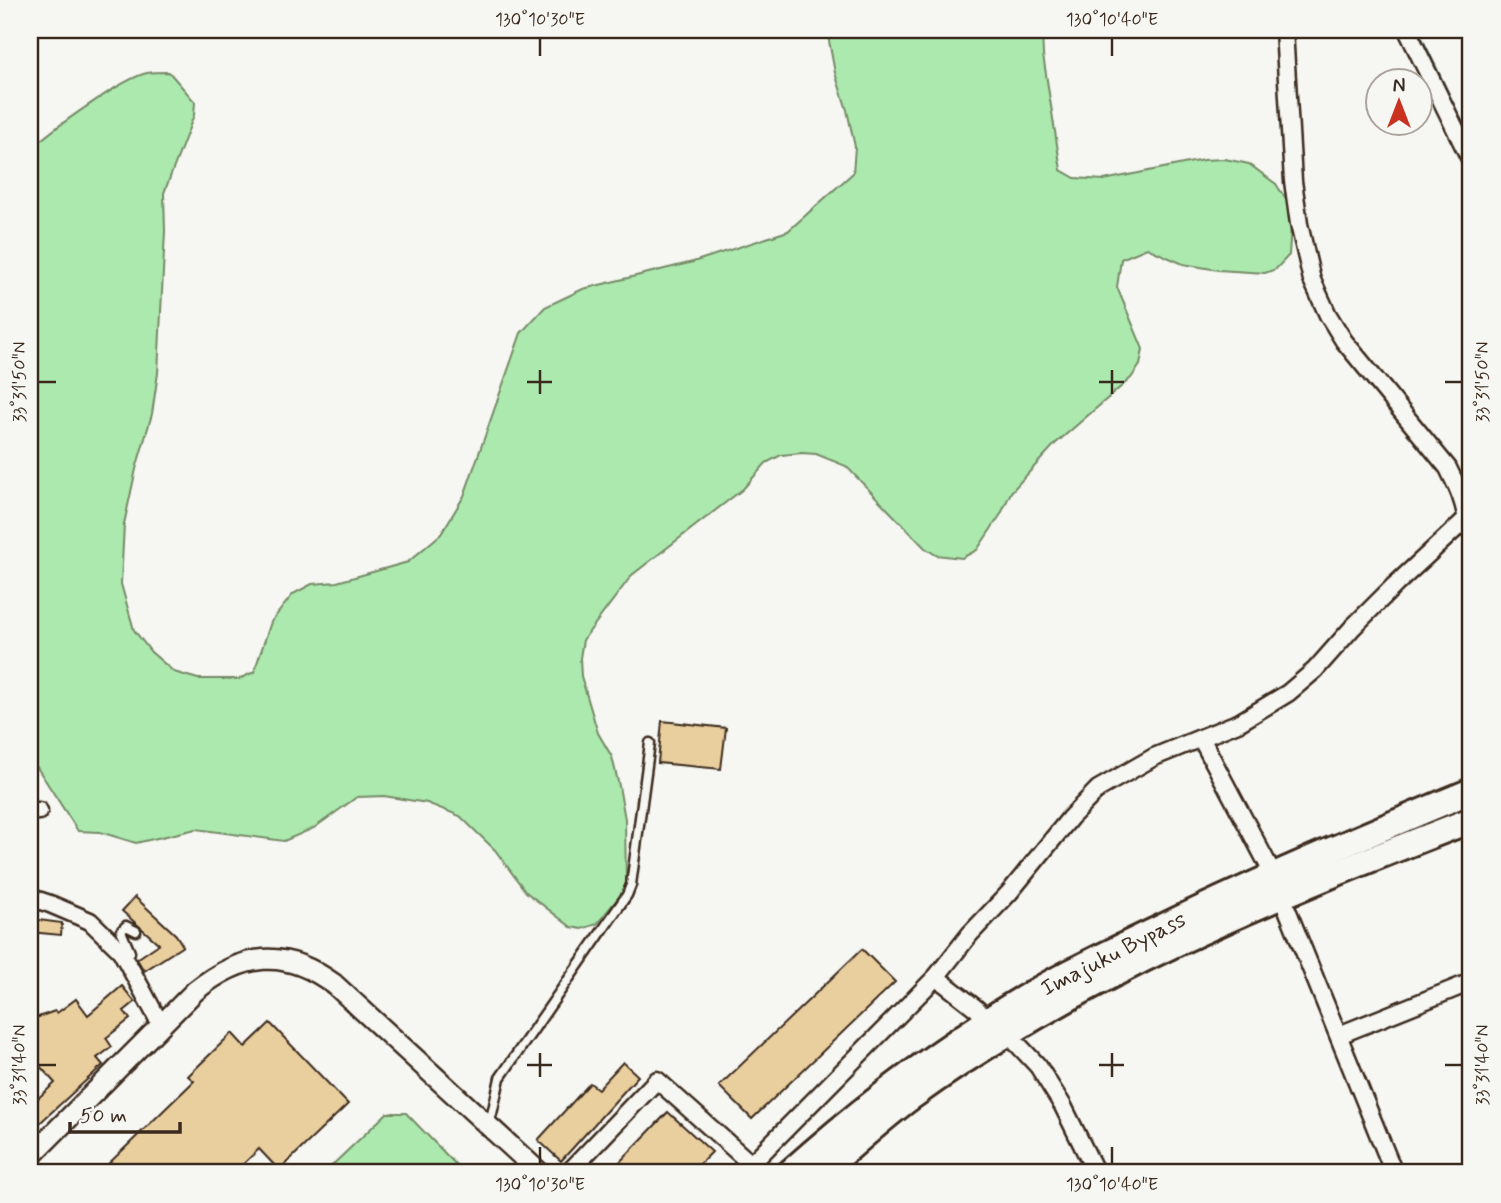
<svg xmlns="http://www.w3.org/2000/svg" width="1501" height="1203" font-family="Mynerve,sans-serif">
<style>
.green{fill:#ace9af;stroke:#748a66;stroke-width:2}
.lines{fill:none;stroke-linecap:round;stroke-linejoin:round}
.stream{stroke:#699197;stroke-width:4.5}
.building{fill:#e9ce9e;stroke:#3b2a1e;stroke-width:2}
.service-casing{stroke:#3b2a1e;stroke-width:13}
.minor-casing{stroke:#3b2a1e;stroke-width:21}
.tertiary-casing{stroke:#3b2a1e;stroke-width:24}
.trunk-casing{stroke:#3b2a1e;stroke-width:30}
.service{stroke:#f6f6f2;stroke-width:8}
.minor{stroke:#f6f6f2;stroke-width:16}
.tertiary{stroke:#f6f6f2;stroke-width:19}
.trunk{stroke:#f6f6f2;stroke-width:24}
.ticks{fill:none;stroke:#3b2a1e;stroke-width:2.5}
.labels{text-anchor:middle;stroke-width:5;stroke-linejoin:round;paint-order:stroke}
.street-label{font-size:23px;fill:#3b2a1e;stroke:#f6f6f2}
.neatline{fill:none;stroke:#3b2a1e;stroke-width:2.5}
.ticks-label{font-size:18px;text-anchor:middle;fill:#3b2a1e}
</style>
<rect width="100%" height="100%" fill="#f6f6f2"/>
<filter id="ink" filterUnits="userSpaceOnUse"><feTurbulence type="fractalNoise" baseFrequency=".0143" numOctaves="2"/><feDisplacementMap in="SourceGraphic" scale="14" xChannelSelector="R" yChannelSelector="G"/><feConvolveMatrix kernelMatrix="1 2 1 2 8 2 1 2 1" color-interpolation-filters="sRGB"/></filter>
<g filter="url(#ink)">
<g class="green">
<path d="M827,30H1042L1043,55L1061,170L1075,178L1104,180L1203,160L1225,159L1249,164L1276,184L1292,209L1289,255L1276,269L1265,273L1218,270L1183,264L1147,248L1121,259L1117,287L1143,349L1140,365L1131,378L1055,444L1011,492L1001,514L977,550L962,558L936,555L925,548L846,466L816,454L802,453L781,455L766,463L743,489L632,575L583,640L580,658L581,676L598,733L612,757L619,786L625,819L626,882L623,892L597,924L582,929L571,927L526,892L495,850L460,816L427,803L384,796L357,797L314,828L284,841L196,829L136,843L100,832L78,831L36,766L30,765V150C48,132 123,78 147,73C154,72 162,72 169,72L195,102L194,115L164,193L165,231L158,373L152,414L136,469L124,524L121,584L134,630L151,652L174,672L198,679H239L254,672L271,622L293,594L312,584L337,582L408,562L441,534L464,496L521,333L545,307L583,289L693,262L788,231L853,173L855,147L847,110L835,73Z"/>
<path d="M387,1113H406L464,1173H324Z"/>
</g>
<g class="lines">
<path class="stream" d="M1417,30L1471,143"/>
</g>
<g class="building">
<path d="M662,721L726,728L721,769L658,763Z"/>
<path d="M135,897L176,935L183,946L144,971L137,959L159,944L122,911Z"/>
<path d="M31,919L62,923L61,935L30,932Z"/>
<path d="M862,949L895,982L752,1119L719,1086Z"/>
<path d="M122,986L135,1002L124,1011L130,1019L106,1038L112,1047L97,1058L103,1065L30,1132V1093L36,1100L55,1083L30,1055V1020L55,1011L57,1013L76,999L88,1015Z"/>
<path d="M270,1023L348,1104L279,1170L259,1149L234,1173H99L194,1081L188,1076L232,1033L245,1047Z"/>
<path d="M623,1062L638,1076L561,1161L538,1140L590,1083L598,1089Z"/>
<path d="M668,1112L712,1152L691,1173H609Z"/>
</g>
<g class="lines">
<g class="service-casing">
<g id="service">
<path d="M126,954L130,952L121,931L126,926L136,931"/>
<path d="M485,1123L492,1114L500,1078L627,895L631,885L650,743"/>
</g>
</g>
<g class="minor-casing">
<g id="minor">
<path d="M1284,30L1293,181L1299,224L1312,280L1328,315L1344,341L1448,468C1453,479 1459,489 1462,500C1466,510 1465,518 1471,528"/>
<path d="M1407,30L1471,161"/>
<path d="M1201,738L1273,874"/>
<path d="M30,811H39"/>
<path d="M1282,897L1394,1173"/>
<path d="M30,900L35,899L50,904L90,921L121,951L161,1025"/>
<path d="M936,977L977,1009L987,1021"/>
<path d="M1008,1034L1038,1066L1063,1106L1096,1173"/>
<path d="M1339,1035L1471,982"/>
<path d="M568,1173L657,1080L751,1164L936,977L970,934L1009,893L1070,818L1098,789L1154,757L1240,722L1288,693L1315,670L1353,627L1395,585L1466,519L1471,516"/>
</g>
</g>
<g class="tertiary-casing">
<path id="tertiary" d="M30,1157L195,991C242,953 284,947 334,984L540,1173"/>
</g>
<g class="trunk-casing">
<g id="trunk">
<path d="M789,1173C850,1118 917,1066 987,1021C1041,985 1101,956 1160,928C1262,878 1366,835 1471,791"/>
<path d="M821,1173C850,1148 879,1121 910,1098C1080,975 1277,895 1471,820"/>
</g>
</g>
<use href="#service" class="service"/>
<use href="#minor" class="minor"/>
<use href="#tertiary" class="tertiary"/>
<use href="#trunk" class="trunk"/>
</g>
</g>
<path class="ticks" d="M540,38V56M1112,38V56M540,370V394M1112,370V394M38,382H56M527,382H552M1099,382H1124M1445,382H1462M540,1053V1077M1112,1053V1077M38,1065H56M527,1065H552M1099,1065H1124M1445,1065H1462M540,1147V1164M1112,1147V1164"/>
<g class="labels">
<g class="street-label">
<text transform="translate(1113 953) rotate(-27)" y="8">Imajuku Bypass</text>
</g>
</g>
<rect width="1501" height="1203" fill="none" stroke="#f6f6f2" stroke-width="77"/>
<g transform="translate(1399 102)"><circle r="33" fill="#f6f6f2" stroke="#aba49d" stroke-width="2"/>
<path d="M0-5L12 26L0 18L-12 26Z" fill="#c8321e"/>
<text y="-10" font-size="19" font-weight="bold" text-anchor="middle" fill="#3b2a1e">N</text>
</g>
<path d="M70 1122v10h110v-10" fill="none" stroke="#3b2a1e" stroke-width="3.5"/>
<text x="80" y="1122" font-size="21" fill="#3b2a1e" stroke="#f6f6f2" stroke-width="5" paint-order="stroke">50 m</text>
<rect x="38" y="38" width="1424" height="1126" class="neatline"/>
<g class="ticks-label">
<text x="540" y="25">130°10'30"E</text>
<text x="1112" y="25">130°10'40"E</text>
<text transform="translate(19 382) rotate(-90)" y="6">33°31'50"N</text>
<text transform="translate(1482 382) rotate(-90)" y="6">33°31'50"N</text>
<text transform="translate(19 1065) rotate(-90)" y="6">33°31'40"N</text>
<text transform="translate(1482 1065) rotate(-90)" y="6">33°31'40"N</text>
<text x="540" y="1190">130°10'30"E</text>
<text x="1112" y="1190">130°10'40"E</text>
</g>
</svg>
